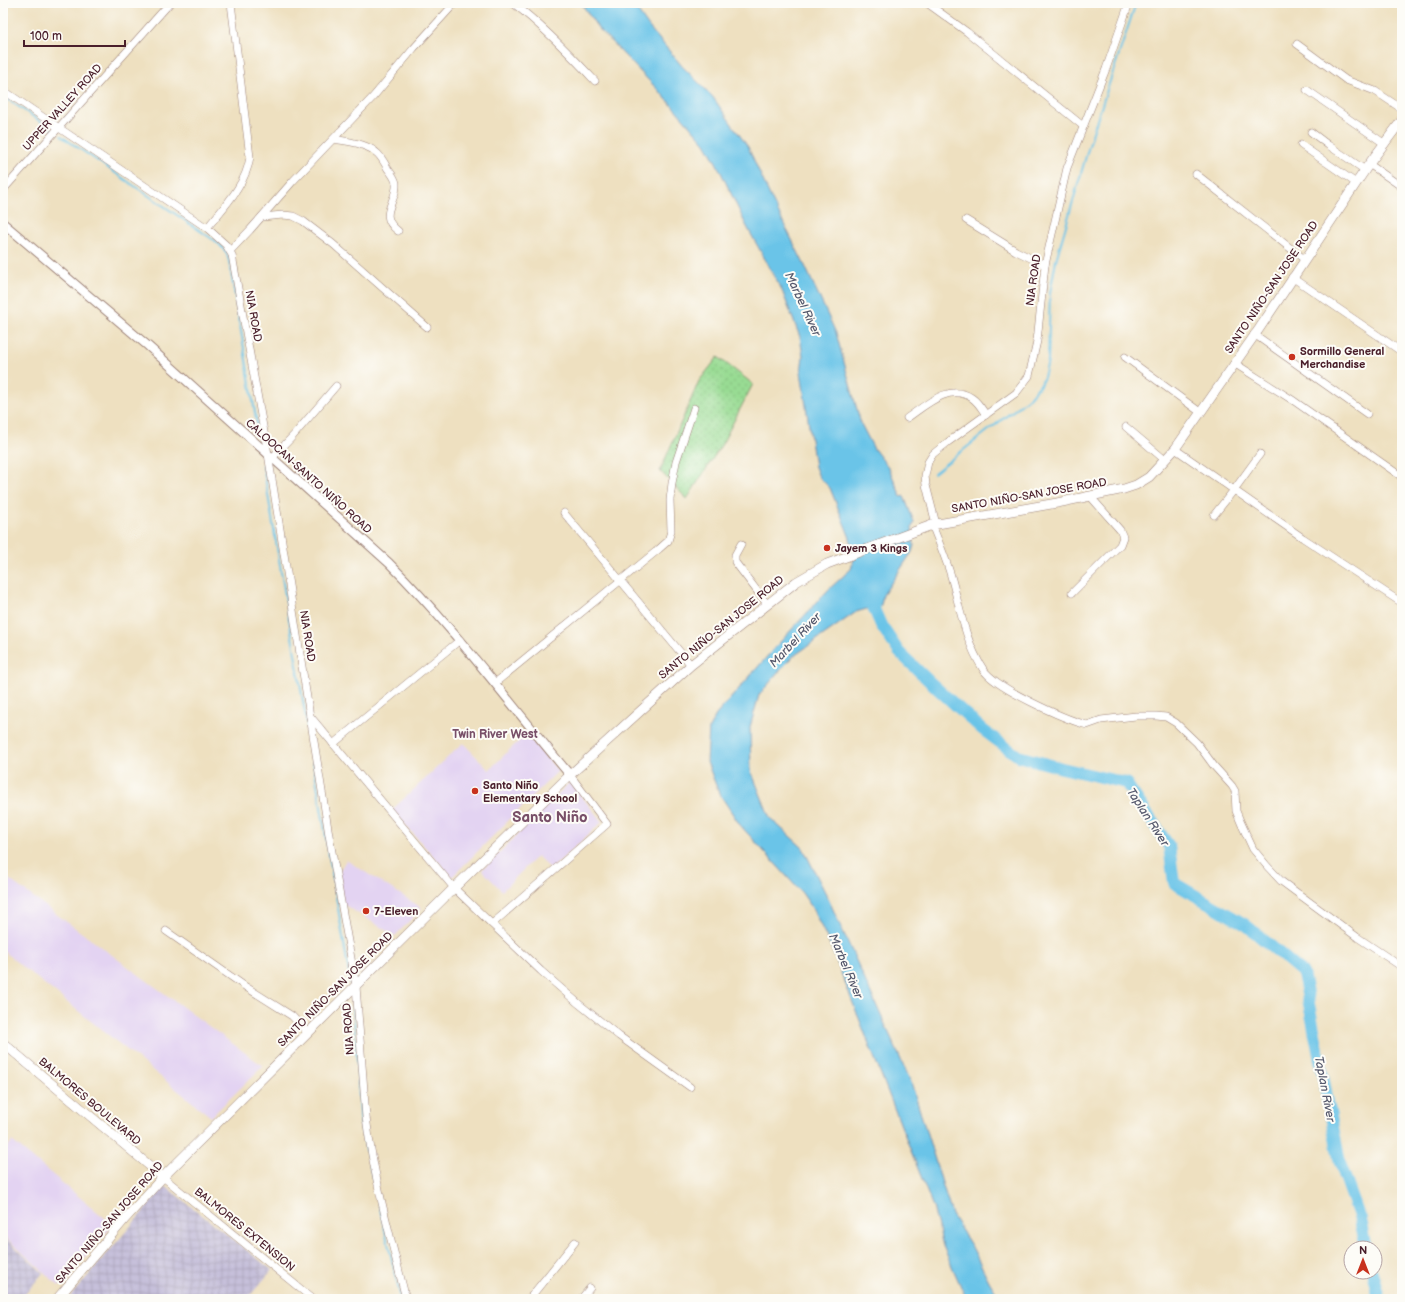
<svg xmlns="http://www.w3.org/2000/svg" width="1405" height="1302" font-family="'Balsamiq Sans',sans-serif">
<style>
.built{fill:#e3d3f2}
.industrial{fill:url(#industrial-grid)}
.grass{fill:url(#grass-dots);stroke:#717d5f}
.water{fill:#6bc4e8;stroke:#5a728a}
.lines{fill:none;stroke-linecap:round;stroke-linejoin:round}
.stream{stroke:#6bc4e8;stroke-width:2}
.river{stroke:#6bc4e8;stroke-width:12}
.minor-casing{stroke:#9c8076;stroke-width:8}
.tertiary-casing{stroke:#9c8076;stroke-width:10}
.secondary-casing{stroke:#9c8076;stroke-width:10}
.minor{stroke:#fff;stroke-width:7}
.tertiary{stroke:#fff;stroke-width:8}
.secondary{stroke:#fff;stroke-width:9}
.poi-dot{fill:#c8321e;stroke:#fdfcf7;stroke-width:1.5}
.labels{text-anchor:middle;stroke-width:4;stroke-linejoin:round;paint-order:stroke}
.street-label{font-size:11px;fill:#4a1f2b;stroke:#fdfcf7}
.poi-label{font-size:11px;font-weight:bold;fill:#4a1f2b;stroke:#fdfcf7;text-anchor:start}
.water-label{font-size:12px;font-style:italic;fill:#56596d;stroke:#fdfcf7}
.neighbourhood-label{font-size:12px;font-weight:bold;fill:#784f68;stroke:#fdfcf7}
.district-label{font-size:15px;font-weight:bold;fill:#784f68;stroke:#fdfcf7}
</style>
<defs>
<pattern id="industrial-grid" width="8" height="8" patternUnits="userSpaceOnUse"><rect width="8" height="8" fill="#c6c0da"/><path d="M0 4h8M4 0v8" fill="none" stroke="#aca5bb"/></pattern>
<pattern id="grass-dots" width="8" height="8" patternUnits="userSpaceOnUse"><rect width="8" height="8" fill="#98db93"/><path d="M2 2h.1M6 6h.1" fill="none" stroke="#84bc7f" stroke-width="1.8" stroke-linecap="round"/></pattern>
</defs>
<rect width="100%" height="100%" fill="#fdfcf7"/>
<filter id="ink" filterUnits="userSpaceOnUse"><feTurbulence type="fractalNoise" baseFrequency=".025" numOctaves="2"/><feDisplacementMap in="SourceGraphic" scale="8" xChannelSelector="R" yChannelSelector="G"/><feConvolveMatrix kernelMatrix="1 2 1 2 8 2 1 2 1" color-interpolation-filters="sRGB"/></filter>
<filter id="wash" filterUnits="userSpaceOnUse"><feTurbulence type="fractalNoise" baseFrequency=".012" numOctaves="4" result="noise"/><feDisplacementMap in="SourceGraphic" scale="16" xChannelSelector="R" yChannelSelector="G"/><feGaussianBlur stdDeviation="0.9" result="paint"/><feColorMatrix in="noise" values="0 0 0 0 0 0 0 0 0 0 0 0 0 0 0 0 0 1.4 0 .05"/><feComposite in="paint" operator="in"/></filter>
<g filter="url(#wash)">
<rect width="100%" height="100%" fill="#eee0c0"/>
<g class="built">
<path d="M526,734L558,771L452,877L392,810L463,743L489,770Z"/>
<path d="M570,782L602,822L551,869L537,856L502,891L482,870Z"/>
<path d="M346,860L422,908L395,936L343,904L338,874Z"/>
<path d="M3,875L263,1066L211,1117L3,951Z"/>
<path d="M12,1141L113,1225L59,1286L3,1235V1154Z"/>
</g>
<g class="industrial">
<path d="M165,1186L272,1270L247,1299H68Z"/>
<path d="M3,1236L43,1273L21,1299H3Z"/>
</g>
<path class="grass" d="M718,357L753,384L722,444L687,499L660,471L699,381Z"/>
<path class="water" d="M581,3H632L649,27L682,66L712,96L748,147L771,198L805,266L836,333L861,424L874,449L889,468L901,497L904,496L914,522L912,528L914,545L912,552L883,595L881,605L856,612L791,658L759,695L750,727L751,771L770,818L803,848L827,896L911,1082L952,1215L972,1247L989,1281L1000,1299L966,1298L943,1246L933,1207L829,942L811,906L802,893L740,825L719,793L707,762L709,728L716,715L771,652L828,590L851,569L854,559L850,538L830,488L819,477L815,467L801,372L803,356L800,337L781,288L746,225L717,164L705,143L661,93L598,28Z"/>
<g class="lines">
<g class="stream">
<path d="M3,96L53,130"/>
<path d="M61,136L218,243L226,252L229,261L260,442"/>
<path d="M263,465L351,985"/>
<path d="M934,473L1027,400L1040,385L1044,377L1048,361L1050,293L1056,260L1093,132L1136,3"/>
<path d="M353,1001L361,1127L401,1299"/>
</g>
<g class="river">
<path d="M867,593L881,625L899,652L931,683L983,730L1018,756L1062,768L1126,783L1169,846L1174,883L1246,925L1303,973L1340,1163L1360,1219L1366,1248"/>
<path d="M1372,1272L1379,1299"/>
</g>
</g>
</g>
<g filter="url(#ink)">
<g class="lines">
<g class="minor-casing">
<g id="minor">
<path d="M513,3C543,26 569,53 595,81"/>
<path d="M927,3L967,32L1083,126"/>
<path d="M1297,44L1346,80L1375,91L1402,109"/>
<path d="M3,90L207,228L226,245L232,255L268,454L329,835L356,986L366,1117C374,1179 391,1239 406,1299"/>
<path d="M1307,90L1385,144"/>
<path d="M1311,132L1328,145L1365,170"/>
<path d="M334,139C348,142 367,143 378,154C382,158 385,164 388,169C391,173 395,178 396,183C398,202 376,214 398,231"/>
<path d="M1301,145L1356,183"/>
<path d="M1369,164L1402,187"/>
<path d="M1196,174L1304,259"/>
<path d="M3,190L170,3"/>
<path d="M262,217L283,215L293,216L303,221L333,244L427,327"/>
<path d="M966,220L1016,251L1045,265"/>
<path d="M207,228C224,207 246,185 250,157L231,3"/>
<path d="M230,251L250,230L293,181L373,97L414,48L455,3"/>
<path d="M1292,277L1402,352"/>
<path d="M1254,334L1367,414"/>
<path d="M1125,357L1200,412"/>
<path d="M1234,363L1294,401L1402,477"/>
<path d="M907,418C925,406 949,382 972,398C978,402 982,409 986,415"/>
<path d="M1126,427L1165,460"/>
<path d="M1175,449L1303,538L1402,603"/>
<path d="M272,458L293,436L336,386"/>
<path d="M564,513L691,665"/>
<path d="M1214,515L1234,490L1260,454"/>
<path d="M936,524L926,485L925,476L928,462L933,454L948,442L1016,393L1029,376L1037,341L1045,265L1067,168L1106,69L1129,3"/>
<path d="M932,525C939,542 946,559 951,576C960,608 965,641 983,669C995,688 1064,719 1087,725L1101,720L1136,716H1156L1166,717L1176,723L1197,743L1214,766L1232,786L1235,791L1236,811L1241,823L1253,849L1267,866L1281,881L1357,937L1402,967"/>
<path d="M741,544L735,555V562L767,604"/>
<path d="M1072,593L1120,545L1123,537L1120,530L1090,496"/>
<path d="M495,683L659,549L668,541L671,531L670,500L672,483L676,462L694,408"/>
<path d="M310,716L454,888L541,971L579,1004L619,1036L690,1087"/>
<path d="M333,744L460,640"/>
<path d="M492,924L607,824L570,775"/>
<path d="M166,931L246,987L292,1016L308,1033"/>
<path d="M163,1177L313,1299"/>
<path d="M529,1299L575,1242"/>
<path d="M581,1299L590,1288"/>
</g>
</g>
<g class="tertiary-casing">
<path id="tertiary" d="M3,223L148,346L389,563C455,629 510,704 570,775"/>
</g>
<g class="secondary-casing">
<g id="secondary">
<path d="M3,1043L163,1177"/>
<path d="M57,1299L124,1220L163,1177L454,888L570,775L691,665L796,582L827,564L932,525L1057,503L1124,489L1136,485L1149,477L1175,449L1259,329L1369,164L1402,120"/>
</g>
</g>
<use href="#minor" class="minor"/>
<use href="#tertiary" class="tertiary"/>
<use href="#secondary" class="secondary"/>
</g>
</g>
<g class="poi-dot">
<circle cx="1292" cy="357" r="4"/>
<circle cx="827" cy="548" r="4"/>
<circle cx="475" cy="791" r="4"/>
<circle cx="366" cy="911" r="4"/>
</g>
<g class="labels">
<g class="street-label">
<text transform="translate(62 107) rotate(-48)" y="4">UPPER VALLEY ROAD</text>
<text transform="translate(1033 280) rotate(-82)" y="4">NIA ROAD</text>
<text transform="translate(1271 287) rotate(-56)" y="4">SANTO NIÑO-SAN JOSE ROAD</text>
<text transform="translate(254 316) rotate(80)" y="4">NIA ROAD</text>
<text transform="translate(309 476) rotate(42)" y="4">CALOOCAN-SANTO NIÑO ROAD</text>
<text transform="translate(1029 495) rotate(-10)" y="4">SANTO NIÑO-SAN JOSE ROAD</text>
<text transform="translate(721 627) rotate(-39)" y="4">SANTO NIÑO-SAN JOSE ROAD</text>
<text transform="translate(308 636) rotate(81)" y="4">NIA ROAD</text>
<text transform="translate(335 989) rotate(-45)" y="4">SANTO NIÑO-SAN JOSE ROAD</text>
<text transform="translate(348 1029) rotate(-94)" y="4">NIA ROAD</text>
<text transform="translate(90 1101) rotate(40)" y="4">BALMORES BOULEVARD</text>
<text transform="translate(109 1222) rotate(-49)" y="4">SANTO NIÑO-SAN JOSE ROAD</text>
<text transform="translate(245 1229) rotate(39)" y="4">BALMORES EXTENSION</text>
</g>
<g class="poi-label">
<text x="1300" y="355">Sormillo General<tspan x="1300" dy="13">Merchandise</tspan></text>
<text x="835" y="552">Jayem 3 Kings</text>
<text x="483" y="789">Santo Niño<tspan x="483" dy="13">Elementary School</tspan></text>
<text x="374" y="915">7-Eleven</text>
</g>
<g class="water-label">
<text transform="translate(803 304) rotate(65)" y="4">Marbel River</text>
<text transform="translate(795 640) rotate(-47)" y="4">Marbel River</text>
<text transform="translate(1148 817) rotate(57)" y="4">Taplan River</text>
<text transform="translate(846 966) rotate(67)" y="4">Marbel River</text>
<text transform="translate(1325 1089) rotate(79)" y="4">Taplan River</text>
</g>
<g class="neighbourhood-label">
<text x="495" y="738">Twin River West</text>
</g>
<g class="district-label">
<text x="550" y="822">Santo Niño</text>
</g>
</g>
<rect width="1405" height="1302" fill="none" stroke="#fdfcf7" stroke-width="16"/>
<g transform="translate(1363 1260)"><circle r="19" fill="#fdfcf7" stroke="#b5a4a5"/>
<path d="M0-3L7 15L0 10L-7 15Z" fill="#c8321e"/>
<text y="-6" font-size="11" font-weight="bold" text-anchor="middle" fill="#4a1f2b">N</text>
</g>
<path d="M24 40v6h101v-6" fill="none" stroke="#4a1f2b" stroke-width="2"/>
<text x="30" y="40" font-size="12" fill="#4a1f2b" stroke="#fdfcf7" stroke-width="3" paint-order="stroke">100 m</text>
</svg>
